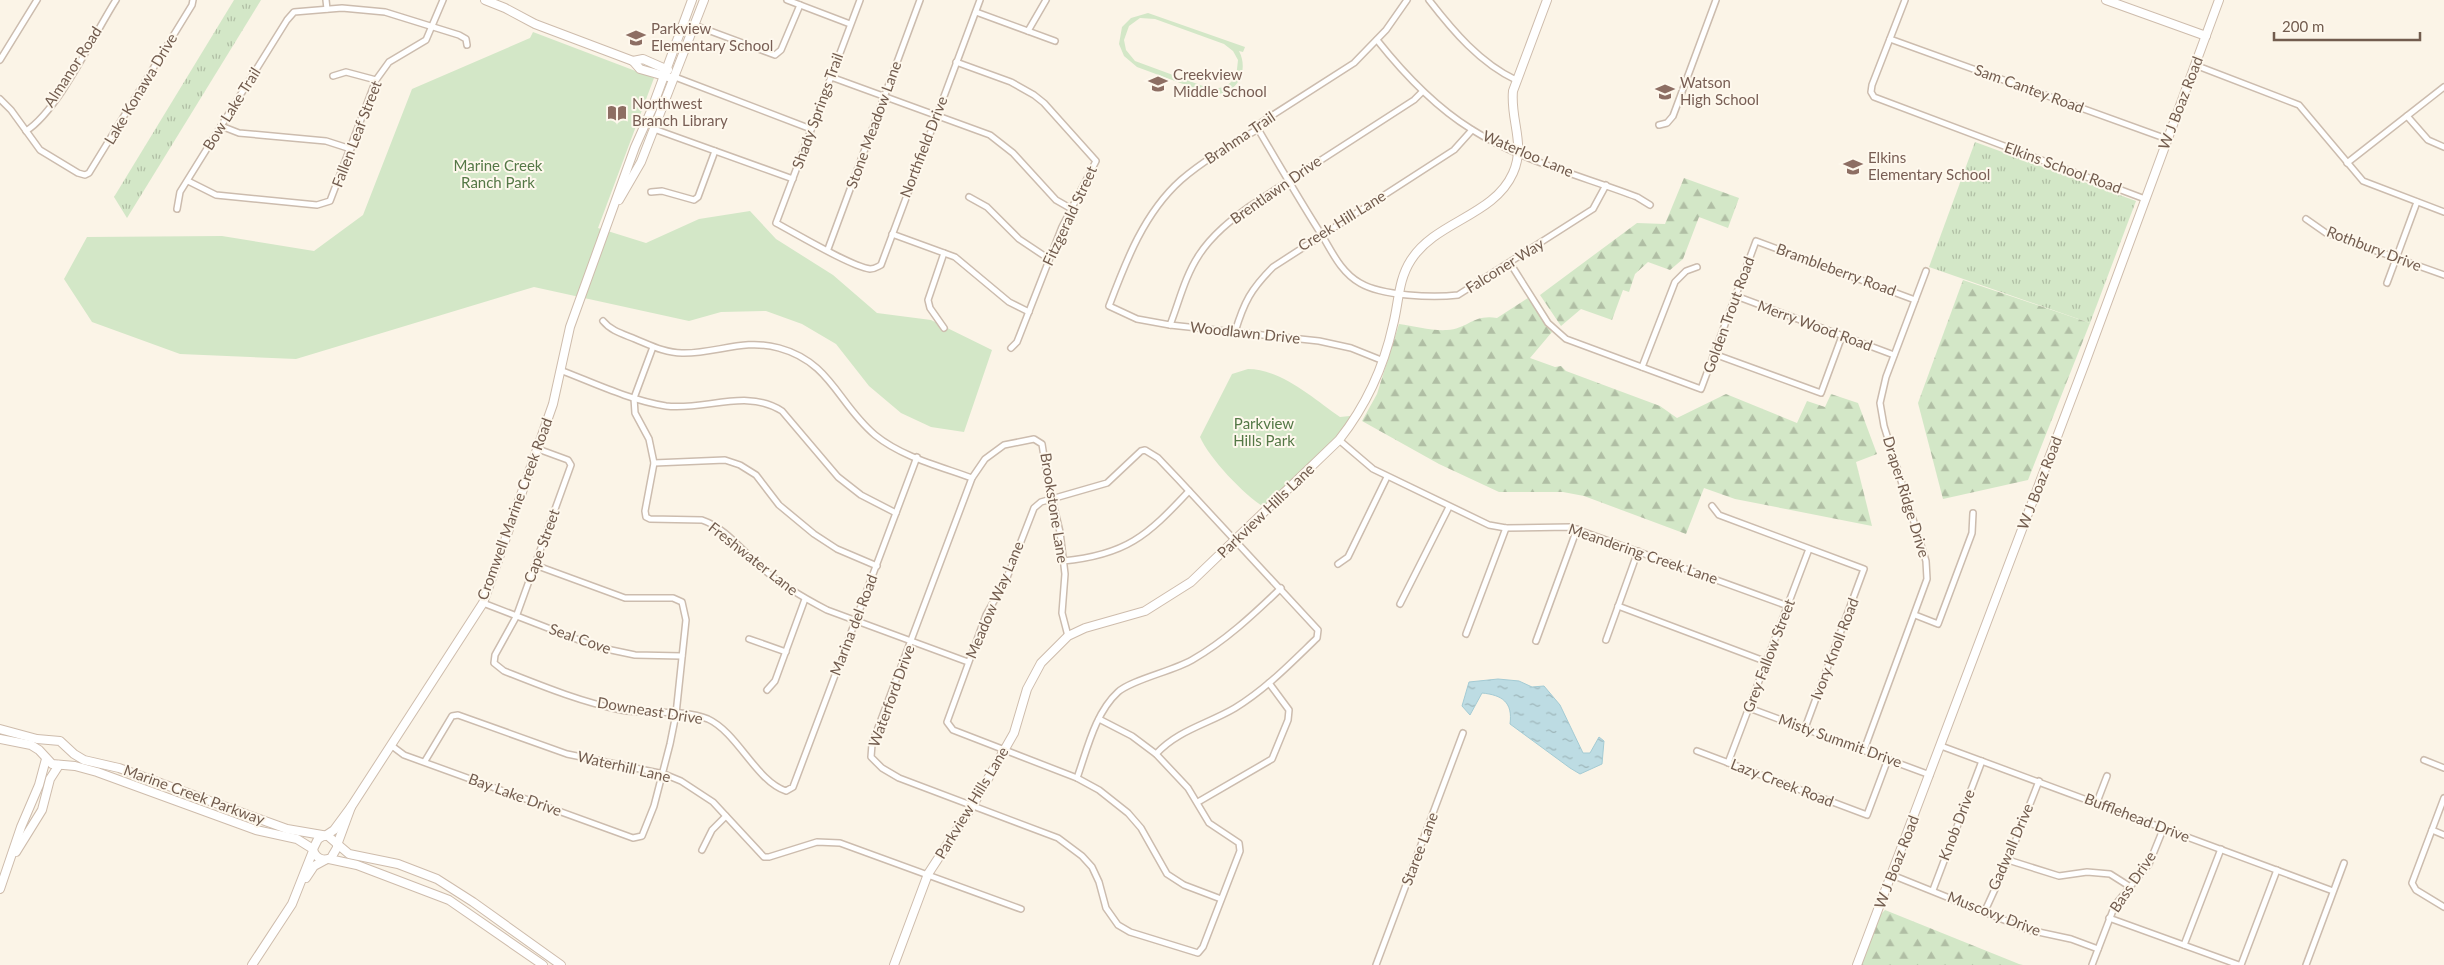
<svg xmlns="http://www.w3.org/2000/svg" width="2444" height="965" font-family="Lato,sans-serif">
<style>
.grass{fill:url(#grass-tufts)}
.forest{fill:url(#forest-firs)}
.green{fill:#d3e7c7;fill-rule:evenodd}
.water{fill:url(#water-ripples);stroke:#a4cbd4}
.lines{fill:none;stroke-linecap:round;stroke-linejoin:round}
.street-casing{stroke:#ccbcae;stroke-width:8}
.secondary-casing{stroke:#cebcac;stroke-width:10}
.street{stroke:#fff;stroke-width:5}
.secondary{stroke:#fff;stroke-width:8}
.labels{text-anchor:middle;stroke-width:4;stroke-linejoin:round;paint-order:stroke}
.education-label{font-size:15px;fill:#785e54;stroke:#fef8ed;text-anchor:start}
.street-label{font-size:15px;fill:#725c4e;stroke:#fef8ed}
.park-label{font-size:15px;fill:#547846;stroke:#fef8ed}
</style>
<defs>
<pattern id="grass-tufts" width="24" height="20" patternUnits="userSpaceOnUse" patternTransform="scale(1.25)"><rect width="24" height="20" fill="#d3e7c7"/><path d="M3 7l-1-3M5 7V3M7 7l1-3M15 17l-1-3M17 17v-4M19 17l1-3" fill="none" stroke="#b0bea4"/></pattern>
<pattern id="forest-firs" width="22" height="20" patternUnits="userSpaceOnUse" patternTransform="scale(1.25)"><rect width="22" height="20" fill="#d3e7c7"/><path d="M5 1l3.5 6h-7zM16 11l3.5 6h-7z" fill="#b0bea4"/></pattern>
<pattern id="water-ripples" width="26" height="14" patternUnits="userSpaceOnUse" patternTransform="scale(1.25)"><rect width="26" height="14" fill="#bddce3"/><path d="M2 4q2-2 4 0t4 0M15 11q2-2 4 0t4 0" fill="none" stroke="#9eb6ba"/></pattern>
</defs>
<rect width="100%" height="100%" fill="#fbf4e7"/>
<g class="grass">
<path d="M234,0H261L127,218L114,197Z"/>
<path d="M1975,142L2136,201L2090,323L1929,267Z"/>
</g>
<g class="forest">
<path d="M1684,178L1739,198L1728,228L1699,217L1683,259L1670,270L1648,262L1635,274L1629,292L1623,290L1612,320L1581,309L1561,326L1540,295L1637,223L1665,224Z"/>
<path d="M1963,280L2090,323L2028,480L1943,499L1918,403Z"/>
<path d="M1528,298L1552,332L1530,358L1555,367L1561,366L1566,371L1660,406L1677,418L1726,394L1797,423L1807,401L1825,407L1831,394L1858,403L1877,454L1856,462L1872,526L1735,499L1704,488L1686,534L1584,496L1563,492H1499L1439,464L1362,421L1377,394L1399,324C1414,326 1432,331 1447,330C1468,329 1473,314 1497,318Z"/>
<path d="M1885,910L2019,964L2023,965H1860L1879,916Z"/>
</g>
<g class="green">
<path d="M1148,13L1245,47L1243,52L1239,51C1250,72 1236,97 1210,94L1137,67L1124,56L1119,44L1122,27L1131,18ZM1140,18L1155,19L1224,44L1233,51L1238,60L1236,78L1225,87L1211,89L1135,61L1126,50L1124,40L1129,26Z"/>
<path d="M533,32L654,78L598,228L646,243L699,219L750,211L776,239L833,275L877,313L931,320L992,350L964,432L931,427L901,413L869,386L836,344L802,324L766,311L721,312L689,321L534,287L296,359L180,354L92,322L64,279L87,237L222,236L314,251L363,215L412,89L530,38Z"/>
<path d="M1248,369C1281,369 1314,399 1340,417L1350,416L1351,420L1333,441L1264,507C1244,495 1209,458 1200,437L1232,374Z"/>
</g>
<path class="water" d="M1498,679L1519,681L1532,687L1544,686L1560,705L1583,753H1590L1599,737L1604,741L1602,764L1580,774L1570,768L1510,724C1513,702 1502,695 1482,693L1470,715L1462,706L1469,682Z"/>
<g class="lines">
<g class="street-casing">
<g id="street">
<path d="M326,0L327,9"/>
<path d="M787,0L850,24"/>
<path d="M860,0L776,223C797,234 850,266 870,269C875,269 877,267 881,265L980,0"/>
<path d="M1429,0C1453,31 1480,63 1516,80"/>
<path d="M1905,0L1872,85L1871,92L1874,97L2145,199"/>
<path d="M976,12L1055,41"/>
<path d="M694,25L775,55L781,50L800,5"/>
<path d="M1028,31L1046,0"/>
<path d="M1890,39L2167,139"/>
<path d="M1377,40C1404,74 1434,106 1471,129C1521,161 1582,176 1637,197L1650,205"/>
<path d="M0,60L37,0"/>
<path d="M956,62L1011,82L1034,95L1044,103L1096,161L1062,227L1017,342L1011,348"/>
<path d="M2195,65L2299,105L2363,181L2444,212"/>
<path d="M333,76L346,72L376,80"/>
<path d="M675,77L811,129"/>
<path d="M831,77L990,135L1013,153L1056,200L1070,208"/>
<path d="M0,99L11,110L40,150L78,173L85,175L89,173L192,5L193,0"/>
<path d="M2407,116L2428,140L2444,147"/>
<path d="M1659,125L1667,123L1673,116L1716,0"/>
<path d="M221,126L239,133L326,141L351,149"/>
<path d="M654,129L793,179"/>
<path d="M1258,129C1279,165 1300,201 1323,237C1333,254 1342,273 1360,283C1382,296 1433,298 1458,295L1593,209L1606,185"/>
<path d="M26,131C59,110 94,34 116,0"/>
<path d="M2347,163L2444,87"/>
<path d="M188,181L216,195L317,205L330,201L376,80L389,62L426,40L443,0"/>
<path d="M651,192L662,191L694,200L698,197L715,151"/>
<path d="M969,197L987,207L1019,239L1049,259"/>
<path d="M177,209L180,192L287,20L294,12L342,8L385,12L459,35L466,39L467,45"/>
<path d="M2306,219L2326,233L2444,275"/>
<path d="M892,234L955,257L1009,302L1029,312"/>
<path d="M828,249L920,0"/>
<path d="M944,253L928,300L930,308L944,328"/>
<path d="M1510,263L1548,323L1566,339L1701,389L1756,241L1915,300"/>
<path d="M2387,283L2417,202"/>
<path d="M1736,296L1894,355"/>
<path d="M603,321C611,331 623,334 635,339C650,345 665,353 682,353C716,354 743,338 779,348C831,362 838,404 875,435C902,457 939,466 972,478"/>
<path d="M1170,325C1179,302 1185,276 1199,255C1212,235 1231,220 1250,206L1414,100L1422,92"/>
<path d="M1235,332C1244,302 1251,289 1273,267L1454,150L1472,130"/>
<path d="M653,347L634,398L635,413L649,439L654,463L645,511L646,517L650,519L702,520C726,528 743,552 762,568C781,585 804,598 827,610L968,662"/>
<path d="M1714,354L1821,393L1842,336"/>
<path d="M1381,360L1351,348L1319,341L1170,325L1137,319L1109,306C1126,261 1144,213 1181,180C1204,160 1231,145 1258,129L1262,122L1354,63L1386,30L1407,0"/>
<path d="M1642,367L1675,282L1686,271L1697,267"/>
<path d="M560,370C594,383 629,400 666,406C705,411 746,388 782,411L838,477L861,495L896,513"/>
<path d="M1339,440L1373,469L1489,525L1506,528L1570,527L1788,606"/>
<path d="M538,449L568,460L571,465L516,617L495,655L494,663L504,671C542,686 581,702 621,710C648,715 682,708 708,719C738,733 756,781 786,791L793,787L917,457"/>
<path d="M654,463L725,460L740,465L756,475L779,505L814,534L837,549L877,566"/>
<path d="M1712,506L1719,515L1864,569L1805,728"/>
<path d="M1063,561C1126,555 1147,536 1189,491"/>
<path d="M1338,564L1348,557L1387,477"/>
<path d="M483,603L597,647L635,655L682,656"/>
<path d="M1400,604L1449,507"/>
<path d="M1618,606L1767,662"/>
<path d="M1915,615L1938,624L1972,533L1973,513"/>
<path d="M1466,634L1506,528"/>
<path d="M1068,636L1062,613L1065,574L1060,532L1048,482L1042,444L1034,439L1004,445L985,459L972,478L872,744L871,757L882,768L899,778L1058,838L1082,856L1092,867L1099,882L1106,908L1118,925L1130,932L1198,953L1203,947L1240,851L1239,843L1209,823L1188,788L1156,754L1132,736L1099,719"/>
<path d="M749,639L786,652"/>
<path d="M1606,640L1638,551"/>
<path d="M1536,641L1577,529"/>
<path d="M767,690L775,681L805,599"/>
<path d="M1749,708L1930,775"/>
<path d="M392,746L404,755L633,838L642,836L654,806L670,744L676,714L686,620L682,602L673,598H625L535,565"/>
<path d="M1941,746L2333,891"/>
<path d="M1864,750L1927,579L1926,561L1884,426L1880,403L1886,377L1926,271"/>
<path d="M1697,751L1867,815L1888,759"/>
<path d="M1156,754C1178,730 1208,724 1235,708C1266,689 1291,663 1317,638L1318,630L1178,479L1158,458L1145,450L1141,451L1107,483L1041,502L1034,508L1006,580L986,615L947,722L953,730L1077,778L1099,790L1128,813L1141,828L1167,874L1184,885L1221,899"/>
<path d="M2424,760L2444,768"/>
<path d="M425,761L452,716L458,715L567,754L664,774L681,781L713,802L764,857H769L817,842L840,843L1021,909"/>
<path d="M1728,763L1809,549"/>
<path d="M1077,778C1087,750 1095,713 1118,692C1131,680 1173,671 1192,660C1225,641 1253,615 1281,588"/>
<path d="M2444,798L2412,883L2416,890L2444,907"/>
<path d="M1198,802L1272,759L1288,720L1289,710L1269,683"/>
<path d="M2097,802L2107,776"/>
<path d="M2432,830L2444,835"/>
<path d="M702,850L712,830L726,816"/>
<path d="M2008,860L2059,876L2087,872L2110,874L2129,886"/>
<path d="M1892,875L2029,930L2071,939L2098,949"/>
<path d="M1933,890L1982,761"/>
<path d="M1984,913L2006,865L2039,781"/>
<path d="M2109,918L2239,965"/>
<path d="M2184,945L2221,849"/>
<path d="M1376,965L1463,733"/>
<path d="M2092,965L2115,905L2149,864L2164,827"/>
<path d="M2241,965L2277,870"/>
<path d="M2306,965L2344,863"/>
</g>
</g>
<g class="secondary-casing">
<g id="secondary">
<path d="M485,0L505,8L535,24L633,61L640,69L668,77"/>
<path d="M2106,0L2206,36"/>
<path d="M633,61L643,59L668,70"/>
<path d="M619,200L641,162L704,0"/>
<path d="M0,729L37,739L60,741L74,754L84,760L119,768L287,829L328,836L349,854L398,864L437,879L473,902L561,965"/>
<path d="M0,739L31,745L39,750L52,764L75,766L97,772L256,830L297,839L313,849"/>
<path d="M323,836L318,839L313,849C315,858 323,862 331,858L338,846"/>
<path d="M325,836L334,830L351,807L483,603L553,404L570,327L635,147L651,111L692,0"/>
<path d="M337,845L351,807"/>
<path d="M16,852L42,810L50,779L59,765"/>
<path d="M329,859L357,865L449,900L543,965"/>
<path d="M306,878L314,866L325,860"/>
<path d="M0,889L21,827L39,785L46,759"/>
<path d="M252,965L292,904L313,851"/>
<path d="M894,965L928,874L973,805L1014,733L1027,689L1041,663L1068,636L1085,628L1145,611L1191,582L1339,440C1365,407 1384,366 1393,325C1399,302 1398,280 1411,260C1436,221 1494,216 1513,173C1526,144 1510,120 1513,91L1547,0"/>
<path d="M1857,965L2085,363L2219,0"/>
</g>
</g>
<use href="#street" class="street"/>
<use href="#secondary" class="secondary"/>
</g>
<defs>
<g id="school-bare" transform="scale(1.5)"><path d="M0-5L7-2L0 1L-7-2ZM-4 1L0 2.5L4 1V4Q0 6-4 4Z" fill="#8d6e63" stroke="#fef8ed" stroke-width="2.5" paint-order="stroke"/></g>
<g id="library-bare" transform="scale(1.5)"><path d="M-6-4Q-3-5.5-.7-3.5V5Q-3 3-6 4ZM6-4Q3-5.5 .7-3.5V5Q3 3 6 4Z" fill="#8d6e63" stroke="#fef8ed" stroke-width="2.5" paint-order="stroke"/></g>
</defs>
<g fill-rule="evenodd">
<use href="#school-bare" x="636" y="38"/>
<use href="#school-bare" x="1158" y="84"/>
<use href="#school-bare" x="1665" y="92"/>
<use href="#library-bare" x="617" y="113"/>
<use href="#school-bare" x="1853" y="167"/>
</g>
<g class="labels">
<g class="education-label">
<text x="651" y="34">Parkview<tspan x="651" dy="17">Elementary School</tspan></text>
<text x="1173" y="80">Creekview<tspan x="1173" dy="17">Middle School</tspan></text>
<text x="1680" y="88">Watson<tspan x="1680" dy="17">High School</tspan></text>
<text x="632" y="109">Northwest<tspan x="632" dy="17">Branch Library</tspan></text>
<text x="1868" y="163">Elkins<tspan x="1868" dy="17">Elementary School</tspan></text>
</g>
<g class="street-label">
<text transform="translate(73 67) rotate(-57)" y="5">Almanor Road</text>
<text transform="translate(141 89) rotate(-59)" y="5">Lake Konawa Drive</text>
<text transform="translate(2029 89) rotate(20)" y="5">Sam Cantey Road</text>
<text transform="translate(2181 103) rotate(-69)" y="5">W J Boaz Road</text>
<text transform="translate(232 109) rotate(-58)" y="5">Bow Lake Trail</text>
<text transform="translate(818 111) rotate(-70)" y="5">Shady Springs Trail</text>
<text transform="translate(874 125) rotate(-70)" y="5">Stone Meadow Lane</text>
<text transform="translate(357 134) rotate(-69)" y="5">Fallen Leaf Street</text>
<text transform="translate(1240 138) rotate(-34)" y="5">Brahma Trail</text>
<text transform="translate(924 147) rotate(-69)" y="5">Northfield Drive</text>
<text transform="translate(1528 154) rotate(23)" y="5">Waterloo Lane</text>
<text transform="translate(2063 168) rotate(20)" y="5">Elkins School Road</text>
<text transform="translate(1276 190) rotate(-35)" y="5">Brentlawn Drive</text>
<text transform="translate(1070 216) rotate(-65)" y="5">Fitzgerald Street</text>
<text transform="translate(1342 221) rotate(-32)" y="5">Creek Hill Lane</text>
<text transform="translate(2374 249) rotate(21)" y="5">Rothbury Drive</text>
<text transform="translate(1505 266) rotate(-32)" y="5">Falconer Way</text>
<text transform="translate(1836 270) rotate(20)" y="5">Brambleberry Road</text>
<text transform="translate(1729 315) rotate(-70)" y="5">Golden Trout Road</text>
<text transform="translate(1815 326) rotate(20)" y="5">Merry Wood Road</text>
<text transform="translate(1245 333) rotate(6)" y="5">Woodlawn Drive</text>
<text transform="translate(2040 483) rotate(-69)" y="5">W J Boaz Road</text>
<text transform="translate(1906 497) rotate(73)" y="5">Draper Ridge Drive</text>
<text transform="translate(1054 508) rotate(81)" y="5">Brookstone Lane</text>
<text transform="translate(515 509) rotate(-70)" y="5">Cromwell Marine Creek Road</text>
<text transform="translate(1266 511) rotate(-44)" y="5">Parkview Hills Lane</text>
<text transform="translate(542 546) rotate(-70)" y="5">Cape Street</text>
<text transform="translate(1643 554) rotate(19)" y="5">Meandering Creek Lane</text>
<text transform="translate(753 559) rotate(38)" y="5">Freshwater Lane</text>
<text transform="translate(995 600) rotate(-67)" y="5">Meadow Way Lane</text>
<text transform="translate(854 625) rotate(-69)" y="5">Marina del Road</text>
<text transform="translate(580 639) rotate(19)" y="5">Seal Cove</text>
<text transform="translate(1835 649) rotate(-69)" y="5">Ivory Knoll Road</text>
<text transform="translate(1769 656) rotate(-69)" y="5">Grey Fallow Street</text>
<text transform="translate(892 696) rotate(-70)" y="5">Waterford Drive</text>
<text transform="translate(650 711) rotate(9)" y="5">Downeast Drive</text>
<text transform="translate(1840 741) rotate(20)" y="5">Misty Summit Drive</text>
<text transform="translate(624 767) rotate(13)" y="5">Waterhill Lane</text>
<text transform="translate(1782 783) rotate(21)" y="5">Lazy Creek Road</text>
<text transform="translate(194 795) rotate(20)" y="5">Marine Creek Parkway</text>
<text transform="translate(515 795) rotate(20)" y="5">Bay Lake Drive</text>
<text transform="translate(972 803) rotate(-59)" y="5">Parkview Hills Lane</text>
<text transform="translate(2137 818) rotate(21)" y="5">Bufflehead Drive</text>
<text transform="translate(1957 825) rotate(-69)" y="5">Knob Drive</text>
<text transform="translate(2011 847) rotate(-67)" y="5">Gadwall Drive</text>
<text transform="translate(1420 849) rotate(-69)" y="5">Staree Lane</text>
<text transform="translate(1897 862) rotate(-69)" y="5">W J Boaz Road</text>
<text transform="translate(2133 882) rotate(-56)" y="5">Bass Drive</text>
<text transform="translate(1994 914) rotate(21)" y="5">Muscovy Drive</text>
</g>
<g class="park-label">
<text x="498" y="171">Marine Creek<tspan x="498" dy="17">Ranch Park</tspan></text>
<text x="1264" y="429">Parkview<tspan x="1264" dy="17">Hills Park</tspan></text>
</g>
</g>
<path d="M2274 32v8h146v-8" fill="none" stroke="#725c4e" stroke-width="2.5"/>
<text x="2282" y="32" font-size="15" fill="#725c4e" stroke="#fef8ed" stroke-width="4" paint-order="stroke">200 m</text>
</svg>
